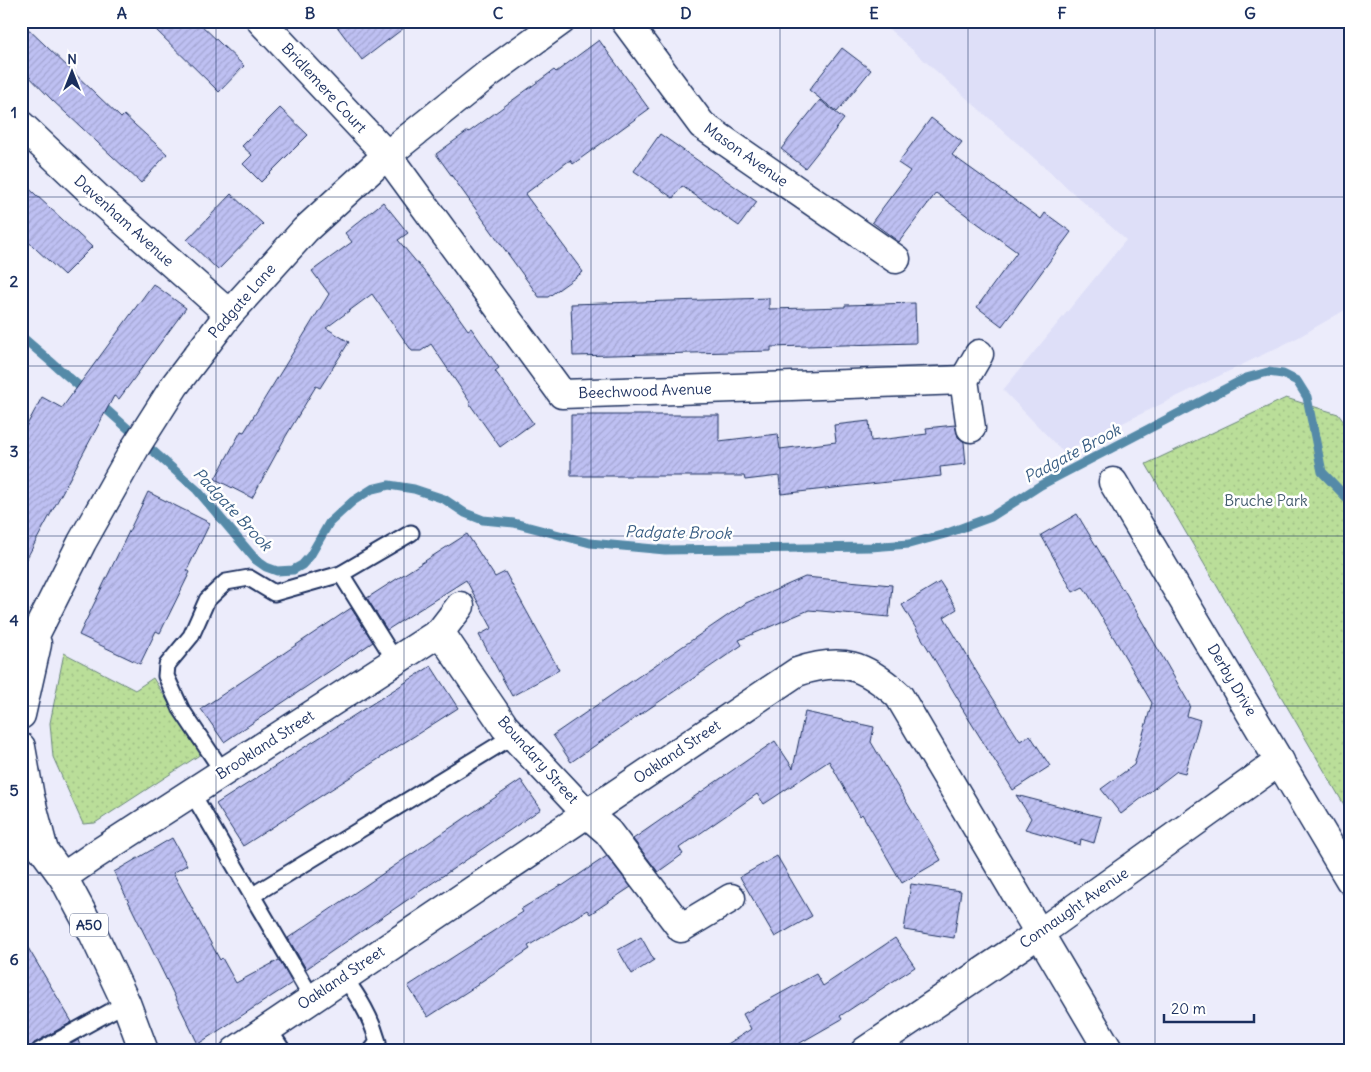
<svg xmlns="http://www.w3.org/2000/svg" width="1371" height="1072" font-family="Delius,sans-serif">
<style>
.built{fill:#dedff8}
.park{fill:url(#park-dots);stroke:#6a867c}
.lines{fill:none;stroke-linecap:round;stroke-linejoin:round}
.stream{stroke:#558aa8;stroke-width:9}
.building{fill:url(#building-hatch);stroke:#1b2f5e}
.service-casing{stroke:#1b2f5e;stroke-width:19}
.minor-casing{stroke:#1b2f5e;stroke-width:31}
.tertiary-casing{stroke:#1b2f5e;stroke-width:31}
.primary-casing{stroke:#1b2f5e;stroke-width:31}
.service{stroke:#fff;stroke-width:15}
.minor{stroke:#fff;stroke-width:28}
.tertiary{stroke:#fff;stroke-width:28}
.primary{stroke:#fff;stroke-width:28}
.grid{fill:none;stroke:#1b2f5e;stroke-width:1;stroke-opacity:0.55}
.labels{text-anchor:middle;stroke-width:5;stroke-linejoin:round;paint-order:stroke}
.shield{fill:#fff;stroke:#5f6d8e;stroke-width:1}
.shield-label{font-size:14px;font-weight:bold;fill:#1b2f5e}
.street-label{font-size:15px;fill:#1b2f5e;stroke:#fff}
.park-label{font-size:15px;fill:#435b6d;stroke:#fff}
.water-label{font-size:16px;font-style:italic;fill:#385d83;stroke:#fff}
.neatline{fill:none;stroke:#1b2f5e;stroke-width:2}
.grid-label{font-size:16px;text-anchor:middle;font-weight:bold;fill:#1b2f5e}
</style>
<defs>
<pattern id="park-dots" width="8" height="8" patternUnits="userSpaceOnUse" patternTransform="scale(1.25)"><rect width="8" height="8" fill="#bade99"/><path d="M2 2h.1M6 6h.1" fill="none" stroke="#9fbf86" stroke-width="1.8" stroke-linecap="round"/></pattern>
<pattern id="building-hatch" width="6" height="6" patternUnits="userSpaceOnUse" patternTransform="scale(1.25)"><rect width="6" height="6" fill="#bec0f2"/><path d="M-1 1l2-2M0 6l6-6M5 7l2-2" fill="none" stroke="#a3a5d2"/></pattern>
</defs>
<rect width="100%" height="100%" fill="#ececfb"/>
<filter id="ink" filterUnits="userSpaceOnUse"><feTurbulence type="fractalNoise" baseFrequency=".02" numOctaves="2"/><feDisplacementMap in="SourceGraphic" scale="10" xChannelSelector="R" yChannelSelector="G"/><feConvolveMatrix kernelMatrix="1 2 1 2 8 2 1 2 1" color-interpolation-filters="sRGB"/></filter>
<g filter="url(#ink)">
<path class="built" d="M880,21H1350V307L1297,338L1063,452L1003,390L1126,240Z"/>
<g class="park">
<path d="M1286,398L1338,414L1350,430V815L1146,464Z"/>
<path d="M64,653L135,690L153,678L201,754L95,823L83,824L53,757L50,723Z"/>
</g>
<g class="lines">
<g class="stream">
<path d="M21,336L86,392"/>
<path d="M98,402L197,490L256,560L266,567L277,571L293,570L302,565L310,556L329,523L353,501L372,489L389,485L414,489L444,499L465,513L483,520L514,523L590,543L665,550L871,547L909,544L945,534L991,517L1041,485L1246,378L1268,372L1283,374L1297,381L1307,397L1322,472L1350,501"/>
</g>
</g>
<g class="building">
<path d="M147,21H197L244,66L219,92Z"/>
<path d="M333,21H413L362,60Z"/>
<path d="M21,22L121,118L124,115L167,154L141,183L52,100L21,68Z"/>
<path d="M599,40L649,109L573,164L570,160L525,194L583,272L548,297H539L436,154L468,131L469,132L554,70L556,72Z"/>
<path d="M842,48L871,70L837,112L809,90Z"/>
<path d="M820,100L844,119L805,168L781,149Z"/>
<path d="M280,108L308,135L261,182L243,164L252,155L242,146Z"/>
<path d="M931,118L962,142L952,155L1041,219L1045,213L1071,232L1002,326L977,307L1017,252L936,193L899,242L872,222L910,171L898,163Z"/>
<path d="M660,134L757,202L739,226L682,186L673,198L634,171Z"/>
<path d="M21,181L92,247L64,275L21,235Z"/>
<path d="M231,194L263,224L218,270L187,240Z"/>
<path d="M383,202L408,233L398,240L438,288L468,330L471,328L499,368L495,371L533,423L500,447L469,403L470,402L431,344L421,351H412L372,294L326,328L349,342L320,388L316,386L286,436L252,498L215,479L241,431L244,432L329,294L312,271L352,242L345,233Z"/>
<path d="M153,284L186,308L119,399L114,396L21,569V436L42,397L62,408Z"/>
<path d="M769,298V309L845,307V305L915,303L916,343L771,347V351L573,356L571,304Z"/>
<path d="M571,415H719V441L778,434L780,449L836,442L834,425L869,421L871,441L927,434L926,428L955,425L958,437L964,442L966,464L940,467L941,476L781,494L779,476L745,480L744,476H571Z"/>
<path d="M148,492L210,523L187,570L190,572L160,633L156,631L140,664L79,635Z"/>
<path d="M1077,514L1122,589L1123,588L1190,705L1187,716L1200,720L1185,773L1177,771L1121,814L1101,789L1134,765L1152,703L1087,592L1083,587L1073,592L1041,535Z"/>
<path d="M467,534L495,577L505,572L559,670L512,696L479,635L492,628L466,580L387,630L367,598Z"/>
<path d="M805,577L892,585L889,617L809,610L739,640L742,645L571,762L553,735L746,603Z"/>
<path d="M940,582L957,609L944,617L979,676L1020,741L1030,735L1050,766L1013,790L960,705L961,704L902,605Z"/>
<path d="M351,608L373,642L224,742L201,709Z"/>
<path d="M431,666L458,708L243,846L216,804Z"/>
<path d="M805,712L874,727L871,742L941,860L902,883L862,814L860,816L829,761L764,804L757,794L679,848L683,854L658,872L633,839L775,741L793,768Z"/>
<path d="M521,780L541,809L306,969L288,938Z"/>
<path d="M1016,795L1101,817L1094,843L1081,839L1080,845L1025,829L1031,818Z"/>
<path d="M172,838L187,865L173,873L220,960L222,958L236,983L279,960L292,983L198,1044L114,872Z"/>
<path d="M607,856L631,887L590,914L587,910L528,946L530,949L479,983V984L428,1017L408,986L523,912L521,909L561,885L562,886Z"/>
<path d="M777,856L812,916L775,937L740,877Z"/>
<path d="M911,884L961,891L954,938L904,930Z"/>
<path d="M21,936L72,1022L34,1043L30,1051H21Z"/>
<path d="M641,937L654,960L632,974L618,950Z"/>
<path d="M895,938L915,967L840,1016L842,1019L786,1051H717L751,1029L743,1014L816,974L823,986Z"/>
<path d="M78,1040L82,1051H59Z"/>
</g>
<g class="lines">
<g class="service-casing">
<g id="service">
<path d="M341,574L396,662"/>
<path d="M223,772L181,709L166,676L167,665L191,636L207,600L226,582L249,578L274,593L341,574L411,533"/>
<path d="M192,793L312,998"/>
<path d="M253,895L513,736"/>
<path d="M344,977C359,998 371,1017 378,1042L371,1051"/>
<path d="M268,1028L283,1051"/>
<path d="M39,1051L126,1003"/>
</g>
</g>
<g class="minor-casing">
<g id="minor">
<path d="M261,21L387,155L562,394L964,380"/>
<path d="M625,21L702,125L896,259"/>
<path d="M21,125L99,199L229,314"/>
<path d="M971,428L964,380L979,354"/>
<path d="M1113,482L1350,880"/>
<path d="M440,632L505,727L586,813L608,832L681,928L731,898"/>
<path d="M63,877L95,855L440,632L460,606"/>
<path d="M235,1051L797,672C842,657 864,664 899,696L1109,1051"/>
<path d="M865,1051L1040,933L1280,761"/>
</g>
</g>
<g class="tertiary-casing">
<g id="tertiary">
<path d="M21,663L82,542L135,448L175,385L229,314L305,230L387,155L488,74L561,21"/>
<path d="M21,715L37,644"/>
<path d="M21,747L30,797L44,851"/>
</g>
</g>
<g class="primary-casing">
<path id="primary" d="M21,825L44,851L63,877L94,935L126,1003L144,1051"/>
</g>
<use href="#service" class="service"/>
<use href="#minor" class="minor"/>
<use href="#tertiary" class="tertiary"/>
<use href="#primary" class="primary"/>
</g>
</g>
<path class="grid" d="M216,21V1051M404,21V1051M591,21V1051M780,21V1051M968,21V1051M1155,21V1051M21,197H1350M21,366H1350M21,536H1350M21,706H1350M21,875H1350"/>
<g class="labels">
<rect class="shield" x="70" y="913.5" width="38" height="23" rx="4"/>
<g class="shield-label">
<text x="89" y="930">A50</text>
</g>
<g class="street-label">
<text transform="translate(324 88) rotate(47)" y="5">Bridlemere Court</text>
<text transform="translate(746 155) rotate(35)" y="5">Mason Avenue</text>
<text transform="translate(124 221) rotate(42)" y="5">Davenham Avenue</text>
<text transform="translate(242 301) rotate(-49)" y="5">Padgate Lane</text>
<text transform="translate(645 391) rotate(-2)" y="5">Beechwood Avenue</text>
<text transform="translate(1232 680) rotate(59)" y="5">Derby Drive</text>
<text transform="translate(265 745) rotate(-33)" y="5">Brookland Street</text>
<text transform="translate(677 752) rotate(-34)" y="5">Oakland Street</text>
<text transform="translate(538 760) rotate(48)" y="5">Boundary Street</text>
<text transform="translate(1074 908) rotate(-35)" y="5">Connaught Avenue</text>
<text transform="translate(341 978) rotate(-34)" y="5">Oakland Street</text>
</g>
<g class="park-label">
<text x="1266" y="506">Bruche Park</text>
</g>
<g class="water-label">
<text transform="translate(1072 453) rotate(-28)" y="6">Padgate Brook</text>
<text transform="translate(233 509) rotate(47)" y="6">Padgate Brook</text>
<text transform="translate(678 532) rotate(1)" y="6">Padgate Brook</text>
</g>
</g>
<rect width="1371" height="1072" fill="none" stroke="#fff" stroke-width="55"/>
<g transform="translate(72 72)" stroke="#ffffff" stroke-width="4" paint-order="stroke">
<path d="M0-4L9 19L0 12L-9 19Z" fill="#1b2f5e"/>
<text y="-8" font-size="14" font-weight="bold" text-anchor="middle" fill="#1b2f5e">N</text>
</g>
<path d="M1164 1014v8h90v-8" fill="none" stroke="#1b2f5e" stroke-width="2.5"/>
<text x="1171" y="1014" font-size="15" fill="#1b2f5e" stroke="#ffffff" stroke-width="4" paint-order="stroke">20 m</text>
<rect x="28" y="28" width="1316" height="1016" class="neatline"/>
<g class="grid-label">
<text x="122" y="19">A</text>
<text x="310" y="19">B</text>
<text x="498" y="19">C</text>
<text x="686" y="19">D</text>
<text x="874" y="19">E</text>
<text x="1062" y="19">F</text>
<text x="1250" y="19">G</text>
<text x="14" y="118">1</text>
<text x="14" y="287">2</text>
<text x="14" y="457">3</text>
<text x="14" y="626">4</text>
<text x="14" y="796">5</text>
<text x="14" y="965">6</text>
</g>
</svg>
